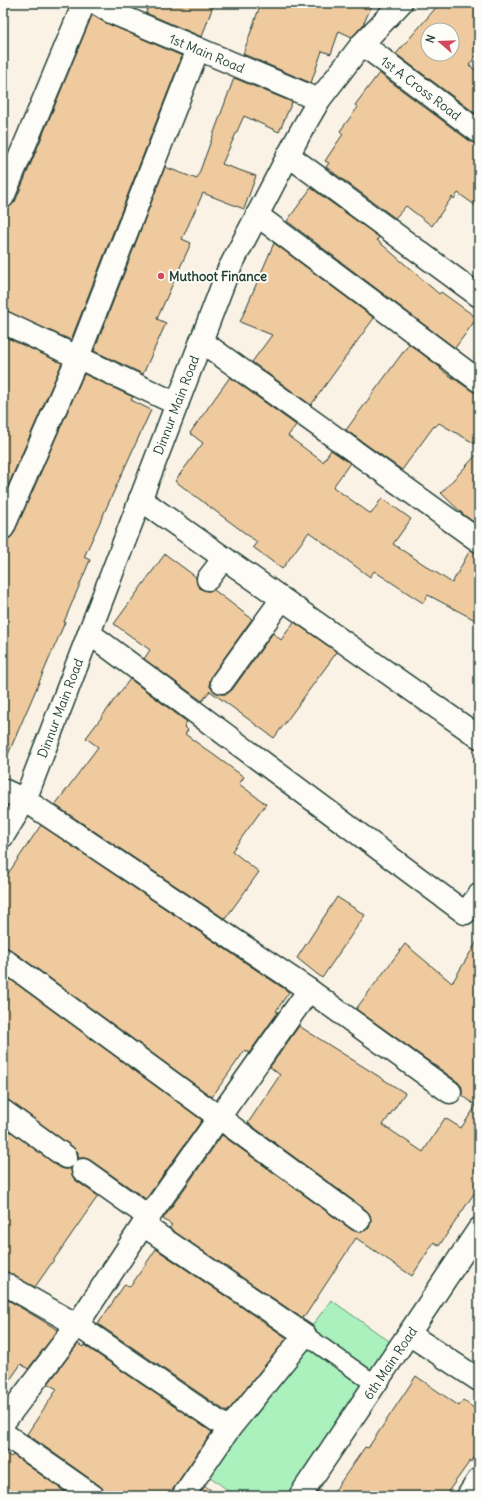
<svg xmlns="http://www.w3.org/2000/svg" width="482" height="1499" font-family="Delius,sans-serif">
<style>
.green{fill:#aaf1be;stroke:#649779}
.building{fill:#efca9f;stroke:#1f3d34;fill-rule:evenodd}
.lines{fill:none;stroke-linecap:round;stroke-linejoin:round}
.service-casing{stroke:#1f3d34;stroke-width:20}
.minor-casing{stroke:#1f3d34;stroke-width:25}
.tertiary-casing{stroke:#1f3d34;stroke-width:25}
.secondary-casing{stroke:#1f3d34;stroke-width:25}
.service{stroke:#fdfcf7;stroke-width:17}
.minor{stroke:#fdfcf7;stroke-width:22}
.tertiary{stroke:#fdfcf7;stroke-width:22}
.secondary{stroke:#fdfcf7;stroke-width:22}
.poi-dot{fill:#d1495b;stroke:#fdfcf7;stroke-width:1.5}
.labels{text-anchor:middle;stroke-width:4;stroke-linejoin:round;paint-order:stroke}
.street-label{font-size:13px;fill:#1f3d34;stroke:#fdfcf7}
.poi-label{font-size:13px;font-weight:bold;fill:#1f3d34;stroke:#fdfcf7;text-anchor:start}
</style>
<rect width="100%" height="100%" fill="#faf2e5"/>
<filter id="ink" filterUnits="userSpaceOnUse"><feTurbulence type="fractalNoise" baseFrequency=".025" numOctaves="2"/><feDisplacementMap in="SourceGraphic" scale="8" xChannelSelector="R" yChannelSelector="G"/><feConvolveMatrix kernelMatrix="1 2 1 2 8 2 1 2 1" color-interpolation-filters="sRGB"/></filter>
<g filter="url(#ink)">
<path class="green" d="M331,1300L399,1348L300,1496H235L204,1472Z"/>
<g class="building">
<path d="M149,3H214L202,37L146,13Z"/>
<path d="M261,3H373L363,25L352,37L339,31L331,54L322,51L311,83L243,54Z"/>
<path d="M440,3H479V52L469,65L479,73V116L396,54ZM428,30H452V54H428Z"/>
<path d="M92,15L106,23L182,56L71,340L3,310V211L15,202Z"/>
<path d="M379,73L471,142L479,144V208L458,193L454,199L452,197L432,226L406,206L395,218L326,167L329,163L325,161L343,134L340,131L358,107L355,105Z"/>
<path d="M234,78L292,102L279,132L244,116L222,164L256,176L244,209L203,193L182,239L191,243L157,319L166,323L143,374L94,351L165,167L197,179Z"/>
<path d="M311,188L379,237L377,240L439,294L441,292L477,318L455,348L287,221Z"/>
<path d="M274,243L374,318L311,405L252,362L272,335L240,322Z"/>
<path d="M3,336L62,363L3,497Z"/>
<path d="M409,344L441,368L440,369L472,391L479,393V446L439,423L435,427L434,426L402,470L346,430Z"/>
<path d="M84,374L133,397L131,400L151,410L84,557L90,560L64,622H65L3,766V540L10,538L14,533Z"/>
<path d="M230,377L296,425L288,436L323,462L331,450L350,463L333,487L371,514L382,498L411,519L393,544L452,583L470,550L479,553V622L428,595L423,603L374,571L370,577L309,532L282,569L253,547L257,542L175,481L203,443L190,433Z"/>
<path d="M479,452V526L464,515L441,493Z"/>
<path d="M165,554L196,577L197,584L201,589L207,591L214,590L252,619L212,675L210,681V687L215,692L221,694H227L232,690L273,633L281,640L294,622L337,652L274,738L210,691L202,701L144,659L150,650L114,624Z"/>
<path d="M130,679L187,722L184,726L188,730L185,734L244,777L239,784L266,804L232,851L259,872L225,919L55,805L98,747L86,738Z"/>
<path d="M41,825L289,992L276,1011L278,1012L249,1053L245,1050L212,1097L10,949L3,947V881Z"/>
<path d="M337,897L365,915L322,978L297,958Z"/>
<path d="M479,938V1186L439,1246L434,1242L412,1276L356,1238L305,1316L303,1315L302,1318L169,1228L172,1225L163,1219L222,1135L352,1230L358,1232L364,1231L369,1228L371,1221L370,1215L366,1210L248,1123L280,1075L270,1067L299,1026L405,1093L383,1125L423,1152L445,1118L461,1128L476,1106L462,1095V1087L458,1082L356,1009L405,944L452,983Z"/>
<path d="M3,974L202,1120L146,1199L90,1160L85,1158H78V1152L73,1147L10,1101L3,1099Z"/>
<path d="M3,1126L59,1167L64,1169H71L72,1175L75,1180L98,1196L35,1287L3,1271Z"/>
<path d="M156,1249L287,1338L227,1412L98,1324L125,1284L130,1287Z"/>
<path d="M3,1297L58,1330L28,1369L21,1364L3,1390Z"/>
<path d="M78,1344L83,1347L84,1345L212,1432L173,1489L171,1496H105L104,1490L100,1486L27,1434L57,1389L48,1384Z"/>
<path d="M416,1376L459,1406L463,1400L479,1412V1451L471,1462L470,1461L445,1496H331L365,1447L368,1448Z"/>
<path d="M3,1452L11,1457L13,1455L71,1496H3Z"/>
<path d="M205,1486L219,1496H198Z"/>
</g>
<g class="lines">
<g class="service-casing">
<path id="service" d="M305,1335L375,1384"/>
</g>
<g class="minor-casing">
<g id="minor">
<path d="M96,3L111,12L319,100"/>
<path d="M362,44L479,132"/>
<path d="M288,155L479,296"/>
<path d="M3,197L84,3"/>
<path d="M257,215L479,381"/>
<path d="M3,322L177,404"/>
<path d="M201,341L479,541"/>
<path d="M140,499L479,737"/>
<path d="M3,528L78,357L198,49"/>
<path d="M208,579L224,558"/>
<path d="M89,633L465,913L479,895"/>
<path d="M222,682L282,599"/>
<path d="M3,959L359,1220"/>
<path d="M309,990L450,1092"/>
<path d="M3,1111L66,1157"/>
<path d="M83,1170L149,1217"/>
<path d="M143,1225L305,1335L229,1429L183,1496"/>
<path d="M3,1283L77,1325L229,1429"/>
<path d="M409,1334L479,1380"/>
<path d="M3,1433L93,1496"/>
<path d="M300,1496L479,1229"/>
<path d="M468,1496L479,1479"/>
</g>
</g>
<g class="tertiary-casing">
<path id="tertiary" d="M3,790L25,800L309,990L143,1225L77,1325L3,1423"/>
</g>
<g class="secondary-casing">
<path id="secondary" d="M3,836L25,800L228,271L300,133L319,100L362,44L401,3"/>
</g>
<use href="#service" class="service"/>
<use href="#minor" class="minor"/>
<use href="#tertiary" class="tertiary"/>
<use href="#secondary" class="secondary"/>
</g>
</g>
<circle class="poi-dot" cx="161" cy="276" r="4"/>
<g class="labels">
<g class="street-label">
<text transform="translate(207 53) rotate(23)" y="5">1st Main Road</text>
<text transform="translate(421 88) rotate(37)" y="5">1st A Cross Road</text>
<text transform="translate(176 405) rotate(-69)" y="5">Dinnur Main Road</text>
<text transform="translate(60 708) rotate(-69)" y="5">Dinnur Main Road</text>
<text transform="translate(390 1363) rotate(-56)" y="5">6th Main Road</text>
</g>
<g class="poi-label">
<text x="169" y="281">Muthoot Finance</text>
</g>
</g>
<rect width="482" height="1499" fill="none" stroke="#fdfcf7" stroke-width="16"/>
<rect x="8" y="8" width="466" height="1483" fill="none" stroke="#1f3d34" stroke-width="1.5" filter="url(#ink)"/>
<g transform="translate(440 42) rotate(289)"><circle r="19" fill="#fdfcf7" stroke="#a4b0a9"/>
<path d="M0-3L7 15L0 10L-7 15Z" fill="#d1495b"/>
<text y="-6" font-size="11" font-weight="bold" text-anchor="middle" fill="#1f3d34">N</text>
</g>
</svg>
